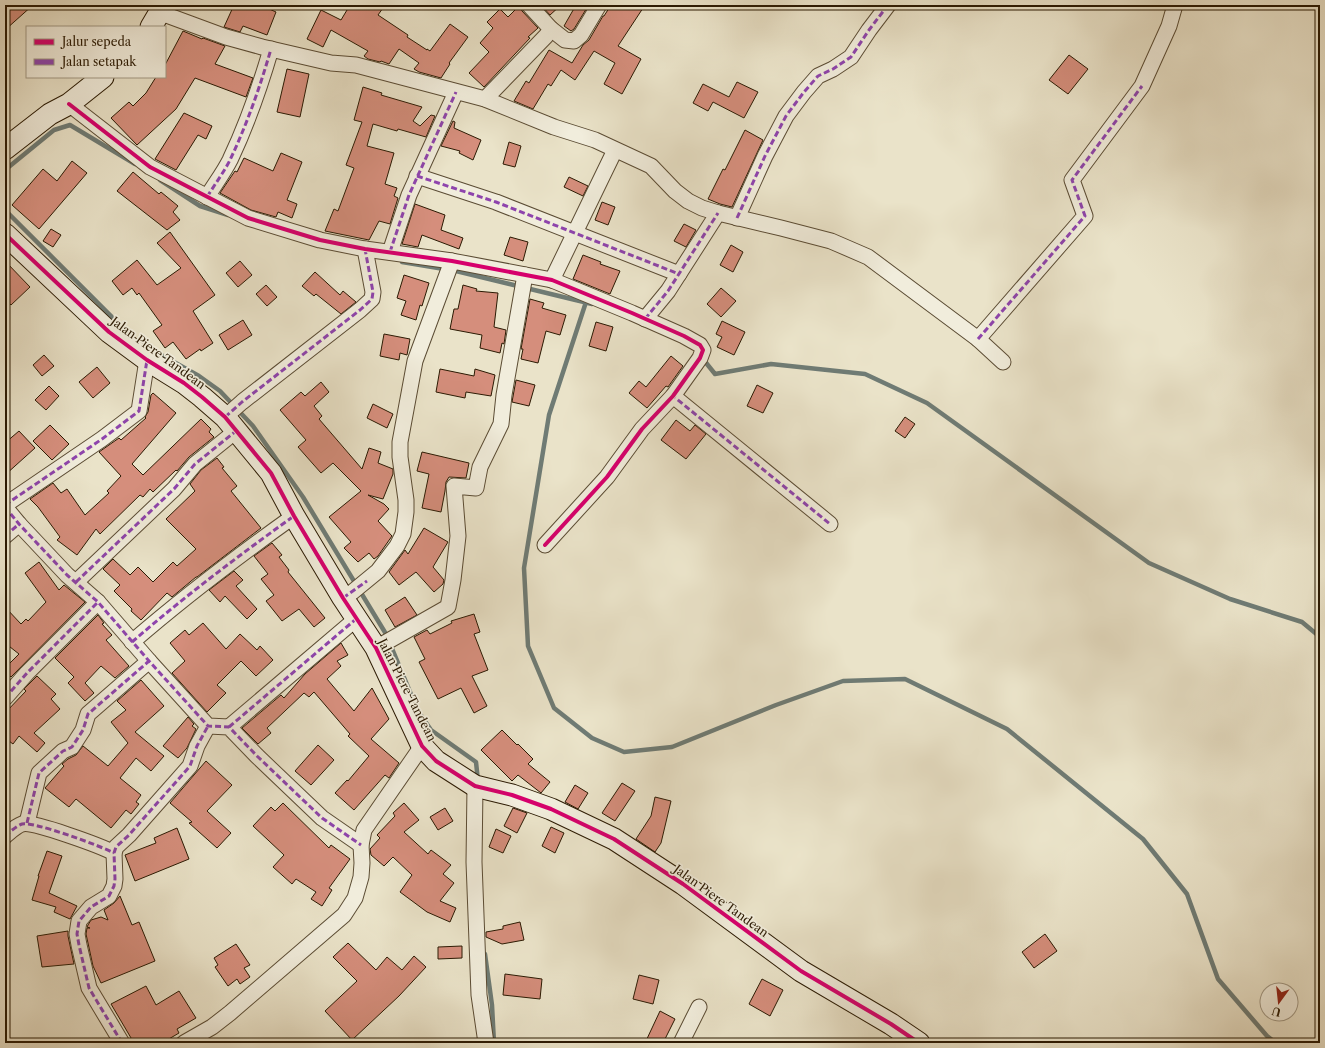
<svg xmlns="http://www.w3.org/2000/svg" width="1325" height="1048" font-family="'Libre Caslon Text',serif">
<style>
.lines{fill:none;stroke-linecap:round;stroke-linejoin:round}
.stream{stroke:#6f7b74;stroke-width:4.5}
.building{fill:#d58e7c;stroke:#2b1a03}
.street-casing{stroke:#5b4c34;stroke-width:17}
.secondary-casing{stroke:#2b1a03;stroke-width:23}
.street{stroke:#f1eddc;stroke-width:15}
.secondary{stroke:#f1eddc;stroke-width:21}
.quiet{stroke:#8e44ad;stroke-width:3;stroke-dasharray:6 3;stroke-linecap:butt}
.cycleway-casing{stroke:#f1eddc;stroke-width:6}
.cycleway{stroke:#d6006c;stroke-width:4}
.labels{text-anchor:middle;stroke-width:3.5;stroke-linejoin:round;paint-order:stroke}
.street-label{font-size:12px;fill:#2b1a03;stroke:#f1eddc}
</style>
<rect width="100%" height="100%" fill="#eae3c9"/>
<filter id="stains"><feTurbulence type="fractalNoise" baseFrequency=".005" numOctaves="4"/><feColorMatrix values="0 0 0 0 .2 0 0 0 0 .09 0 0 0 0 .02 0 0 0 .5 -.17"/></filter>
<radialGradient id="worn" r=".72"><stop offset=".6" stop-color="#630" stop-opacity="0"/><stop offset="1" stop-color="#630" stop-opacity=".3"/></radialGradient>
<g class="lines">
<g class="stream">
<path d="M5,170L54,130L70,125L135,164"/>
<path d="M160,180L200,206L228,215"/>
<path d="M5,210L130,335"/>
<path d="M402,262L456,271L592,304"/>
<path d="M586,302L549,415L524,568L528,646L554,708L592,738L624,752L672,747L776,705L843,681L905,679L1007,729L1143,839L1187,894L1218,979L1267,1036L1276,1043"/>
<path d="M147,347L199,376L220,391L253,426L303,497L386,634L418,711L431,730L476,762L478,781"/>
<path d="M703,359L715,374L771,364L865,374L927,403L1149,563L1230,599L1302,622L1320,637"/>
<path d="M485,954L492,1005L494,1043"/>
</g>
</g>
<g class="building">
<path d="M5,5H33L5,30Z"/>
<path d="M234,5H268L267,8L276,12L267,35L243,26L240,32L224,27Z"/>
<path d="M350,5H385L378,15L408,35L407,37L427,50V49L430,51L450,24L468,37L449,63L450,64L441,78L419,72L414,69L419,63L399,49L389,64L381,61L380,62L368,59L364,56L368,51L331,30L323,47L307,39L321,10L341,20Z"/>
<path d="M520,5L522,11L538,28L528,37L530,38L484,87L469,73L489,52L480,43L493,28L487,22L500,9L508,17Z"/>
<path d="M541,5H561L550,15Z"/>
<path d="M576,5L588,6L574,29L571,31L564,26Z"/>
<path d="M611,5H645L618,46L641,59L622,94L604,84L615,63L594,51L575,80L561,70L551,86L548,84L533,109L514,101L526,81L529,83L549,50L572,63L583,45L589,40L603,16H604Z"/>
<path d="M183,31L202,39L203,38L225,46L215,64L253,78L246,97L195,78L176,109L137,145L111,118L129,102L133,106L146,93L156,77H165V65Z"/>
<path d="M1069,55L1088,69L1068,94L1049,80Z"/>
<path d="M287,69L309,74L300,117L277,112Z"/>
<path d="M737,82L758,92L744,118L713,102L708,111L693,103L703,84L729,97Z"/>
<path d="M363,87L382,93L381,95L422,107L413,121L420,126L431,115L435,116L426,137L398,129L397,131L373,124L367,146L394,153L385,184L397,188L394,196L398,198L390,224L379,221L369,240L325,231L334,209L338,211L354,168L346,165L362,122L354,120Z"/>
<path d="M184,113L212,126L206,139L198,135L176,170L155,159Z"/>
<path d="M453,121L455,122L454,128L481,140L473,160L459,153L460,151L441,146Z"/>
<path d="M745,130L763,140L732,207L720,204L708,199L723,169L725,170Z"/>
<path d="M509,142L521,146L515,167L503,164Z"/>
<path d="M281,153L302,162L287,200L297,204L292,218L278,212L276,217L251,210L220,193L235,171L237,172L244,158L273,171Z"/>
<path d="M72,161L87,173L39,229L12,205L43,169L57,181Z"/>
<path d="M133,172L159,194L161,192L178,206L173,212L180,220L167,230L117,191Z"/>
<path d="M569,177L588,186L583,196L564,187Z"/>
<path d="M602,202L615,207L608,225L595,220Z"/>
<path d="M415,204L445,215L441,230L463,238L459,249L422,235L418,247L402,244Z"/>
<path d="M684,224L696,230L686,247L674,241Z"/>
<path d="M51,229L61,235L53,247L43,241Z"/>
<path d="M170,232L215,295L193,311L213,343L201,351L200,349L186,359L173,342L165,348L153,331L162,325L139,293L137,295L132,288L123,295L112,281L137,260L157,285L181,268L157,243Z"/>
<path d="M510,237L528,242L523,261L504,255Z"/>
<path d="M731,245L743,252L733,272L720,265Z"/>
<path d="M583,255L601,262L600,264L620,271L610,294L573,279Z"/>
<path d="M5,261L30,287L11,305L5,299Z"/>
<path d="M240,261L252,275L238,287L226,273Z"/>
<path d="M315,272L340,295L343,291L356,302L341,314L316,294L314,296L302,286Z"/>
<path d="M404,275L429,283L422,306L420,305L416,320L401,315L406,301L397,298Z"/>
<path d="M266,285L277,297L267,306L256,294Z"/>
<path d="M463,285L477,289L476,291L498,293L494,327L506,330L504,344L502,343L500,353L480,348L482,335L450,329L454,309H458Z"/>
<path d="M721,288L736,301L721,317L707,304Z"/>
<path d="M530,299L544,303L542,308L566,315L560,335L546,331L538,363L521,359L523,349H521Z"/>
<path d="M243,320L252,335L228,350L219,335Z"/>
<path d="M722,321L745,332L734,355L717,347L722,337L716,334Z"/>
<path d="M596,322L613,327L606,351L589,346Z"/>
<path d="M384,334L410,339L407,355L400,353L399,360L380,356Z"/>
<path d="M44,355L54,366L42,376L33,365Z"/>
<path d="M671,356L683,366L668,387L666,386L647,408L629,393L639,381L646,387Z"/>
<path d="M97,367L110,383L93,398L79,382Z"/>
<path d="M440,369L474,376L475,369L495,375L491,396L466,392L465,398L436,392Z"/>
<path d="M516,380L535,385L529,406L512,402Z"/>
<path d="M321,382L329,392L314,406L322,416L319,419L362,469L369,448L381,452L378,463L393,469V474L383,499L368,495L384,504L389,509L378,521L392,536L378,556L374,559L369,553L358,562L344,548L351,542L329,517L361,491L333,463L321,473L298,447L306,440L280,410L301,392L305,396Z"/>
<path d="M757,385L773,393L763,413L747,406Z"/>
<path d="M49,386L59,396L46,410L35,400Z"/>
<path d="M153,393L176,413L132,464L143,475L201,419L211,429L209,432L214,437L189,457L177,471L176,470L153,492L150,489L143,497L140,495L100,534L96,529L77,555L57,540L60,537L38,507L30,499L53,483L61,493L67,489L85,515L109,493L107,491L121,476L99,452L119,438L121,440L146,418L145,417L148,412L151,395Z"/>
<path d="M373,404L393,414L387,428L367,418Z"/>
<path d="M905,417L915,424L905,438L895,431Z"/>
<path d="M676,420L690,431L695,425L706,434L686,459L661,440Z"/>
<path d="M50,425L69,444L52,460L33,441Z"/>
<path d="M19,431L35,448L5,475V443Z"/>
<path d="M422,452L469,463L466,478L449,477L446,482L445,491L441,512L422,508L429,474L417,471Z"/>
<path d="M217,458L224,467L222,468L237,486L231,491L261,528L197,577H196L172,597L167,593L141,620L131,611L132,609L114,591L120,585L103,569L113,559L130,575L138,567L153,582L173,562L177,566L196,549L166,519L195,491L190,484L201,470Z"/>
<path d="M424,528L448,542L433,567L444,580L443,584L434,592L416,572L399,585L389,572L405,550L408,554Z"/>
<path d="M272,543L282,555L279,557L289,570L288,572L325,618L314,627L299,609L282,621L266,601L274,595L261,579L268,574L254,556Z"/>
<path d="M39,562L59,590L64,585L85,602L11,677L5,671V668L19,654L5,643V607L21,624L26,619L28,621L46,602L25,573Z"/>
<path d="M234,571L243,580L236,586L257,609L247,619L225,596L220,602L209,590Z"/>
<path d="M405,597L417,615L395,627L385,610Z"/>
<path d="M474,614L480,632L474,634L488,670L472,676L487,706L474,713L461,688L438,699L419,662L425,659L414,637L427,630L430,634L452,623L451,621Z"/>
<path d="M98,615L104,623L102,624L112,635L106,640L129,666L115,678L101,666L85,683L94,693L85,701L68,683L74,677L55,658Z"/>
<path d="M203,623L226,649L240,634L257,650L260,646L273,660L256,676L241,661L217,685L226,693L207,712L172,673L185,661L170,643L185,630L189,635Z"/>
<path d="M341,643L348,655L337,661L341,666L327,679L354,711L372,688L389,719L371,739L399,763L389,778L385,775L354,810L335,793L347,780L348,781L369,756L348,736L350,734L314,692L309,697L304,693L267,728L271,733L258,744L242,728L281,695L284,698L305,674Z"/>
<path d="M37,676L56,694L51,699L60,709L34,733L45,743L37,752L19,736L13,744L5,738V713L26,691L24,689Z"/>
<path d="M141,680L164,706L135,732L164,756L151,771L136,758L120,778L141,795L136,802L139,804L131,814L126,810L111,828L76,799L69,807L45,788L64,766L62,764L68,759L76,755L83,746L108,766L128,743L111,722L126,710L117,701Z"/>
<path d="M188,717L194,724L192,726L196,729L187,748L178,758L163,746Z"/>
<path d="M502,730L517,745L518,744L533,759L528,764L550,782L541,793L518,775L512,781L481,750Z"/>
<path d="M318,745L334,760L311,785L295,771Z"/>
<path d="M206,761L232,785L207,811L231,833L217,848L189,823L192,822L170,803Z"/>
<path d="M622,783L635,791L615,821L602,813Z"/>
<path d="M575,785L588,793L578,809L565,802Z"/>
<path d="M655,797L671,801L661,843L655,852L636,839L651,816Z"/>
<path d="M283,803L329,848L331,845L350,859L329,888L332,890L322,906L311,899L316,892L296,879L292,884L273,867L284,855L253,826L271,807L275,811Z"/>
<path d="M404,803L419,820L404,832L428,854L431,850L451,865L443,874L454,883L440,901L456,908L450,922L427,912L400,892L412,875L393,857L384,866L371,855L370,849L380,838L377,835L395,816L393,813Z"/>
<path d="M445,808L453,821L438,830L430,817Z"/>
<path d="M513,808L527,813L517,833L504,826Z"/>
<path d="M551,827L564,833L555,853L542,846Z"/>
<path d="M177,828L189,859L135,881L125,855L156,843L154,838Z"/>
<path d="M496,829L511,836L503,853L489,847Z"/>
<path d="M47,851L62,856L49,893L77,906L70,919L54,912L56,907L32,900L39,876H38Z"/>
<path d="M120,896L132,925L139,922L155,961L101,983L93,966L88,943L86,934L87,928H90L87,927L88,925L91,920L101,917L108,920L104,910L114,903Z"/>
<path d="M520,922L524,940L502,944L486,937V932L503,929V926Z"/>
<path d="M68,931V936L74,964L42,967L37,936Z"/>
<path d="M1045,934L1057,951L1034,968L1022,952Z"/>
<path d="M348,943L376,970L387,957L402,970L414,956L426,967L399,996L352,1040L325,1011L357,981L333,957Z"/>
<path d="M236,944L250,965L244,968L250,977L240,984L237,979L228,986L215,967L218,965L214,958Z"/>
<path d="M462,946V958L438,959V947Z"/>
<path d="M505,974L542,979L540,999L503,995Z"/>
<path d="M639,975L659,980L653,1004L633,999Z"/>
<path d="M762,979L783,990L770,1016L749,1004Z"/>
<path d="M146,986L156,1005L179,991L196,1018L177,1029L179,1033L162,1043H134L111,1004Z"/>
<path d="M660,1011L675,1019L663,1043H645Z"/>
</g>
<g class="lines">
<g class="street-casing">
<g id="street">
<path d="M161,13L226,37L262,47L331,63L356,65L485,99L554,127L595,140L651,166L675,191L688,201L702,208L718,213L781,228L831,241L868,257L978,339L1003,362"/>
<path d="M551,29L565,40L574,41L581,35L599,5"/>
<path d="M485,99L546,36L551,29L529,5"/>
<path d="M69,104L150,167L248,218L320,240L365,249L452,261L552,280L632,313L684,336L700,345L703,350L700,358L673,396L642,429L607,477L545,545"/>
<path d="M417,176L496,202L679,274"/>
<path d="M207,197C215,184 224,172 230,160C247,124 260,87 271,49"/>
<path d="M737,218L765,156L786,116L804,92L818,76L833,69L851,57L869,30L888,5"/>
<path d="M390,252L409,195L456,92"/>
<path d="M552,280L615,150"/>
<path d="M645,319L668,291L718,213"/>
<path d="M978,339L1085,216L1072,180L1142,86L1169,26L1175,5"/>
<path d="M673,396L830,524"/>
<path d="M225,417L242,402L360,310L372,299L373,292L365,249"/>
<path d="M5,505L102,439L139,411L147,360"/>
<path d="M5,507L19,524L67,575L98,602L149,661L208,726L229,727L257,756L322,818L361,845"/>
<path d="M5,536L19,524"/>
<path d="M76,582L174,489L195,464L236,431"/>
<path d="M343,598L350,594L378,571L397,546L403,534L406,512V500L400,457V442L415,361L452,261"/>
<path d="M132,642C184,597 238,556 294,516"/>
<path d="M376,648L448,607L453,580L458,536L454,486L476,488L480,467L501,424L504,395L525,275"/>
<path d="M5,698L27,673L98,602"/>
<path d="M229,727L356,619"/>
<path d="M475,786L474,862L479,995L486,1043"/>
<path d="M27,823L39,773L63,751L72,747L83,730L88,714L149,661"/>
<path d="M5,836C10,832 16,826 22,824C33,821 101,846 114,853"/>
<path d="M122,1043L89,988L79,945L77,934L79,921L91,907L109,896L114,886L115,879L114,853L116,847L129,835L190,766L197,746L208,726"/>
<path d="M184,1043L212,1027L230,1013L344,915L355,898L361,877L362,863L361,845L364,830L422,746"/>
<path d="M681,1043L699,1007"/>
</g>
</g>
<g class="secondary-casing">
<g id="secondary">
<path d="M151,27L164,5"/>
<path d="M5,149L50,114L69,104L103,77"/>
<path d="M5,234L109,332L147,360L184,383L202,397L225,417L271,473L294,516L343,598L376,648L422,746L436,761L475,786L512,795L551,809L614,839L683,884L801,971L891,1024L919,1043"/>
</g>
</g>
<use href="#street" class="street"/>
<use href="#secondary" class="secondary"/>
<g class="quiet">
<path d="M417,176L496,202L679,274"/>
<path d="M207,197C215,184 224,172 230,160C247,124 260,87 271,49"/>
<path d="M737,218L765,156L786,116L804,92L818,76L833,69L851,57L869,30L888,5"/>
<path d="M390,252L409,195L456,92"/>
<path d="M645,319L668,291L718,213"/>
<path d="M978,339L1085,216L1072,180L1142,86"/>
<path d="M671,398L673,396L830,524"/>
<path d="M225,417L242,402L360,310L372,299L373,292L365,249"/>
<path d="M5,505L102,439L139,411L147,360"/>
<path d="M5,507L19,524L67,575L98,602L149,661L208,726L229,727L257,756L322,818L361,845"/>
<path d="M5,536L19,524"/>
<path d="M76,582L174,489L195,464L236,431"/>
<path d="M343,598L367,581"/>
<path d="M132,642C184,597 238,556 294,516"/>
<path d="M5,698L27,673L98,602"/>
<path d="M229,727L356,619"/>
<path d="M27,823L39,773L63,751L72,747L83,730L88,714L149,661"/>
<path d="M5,836C10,832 16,826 22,824C33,821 101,846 114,853"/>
<path d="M122,1043L89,988L79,945L77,934L79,921L91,907L109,896L114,886L115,879L114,853L116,847L129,835L190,766L197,746L208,726"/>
</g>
<g class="cycleway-casing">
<g id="cycleway">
<path d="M69,104L150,167L248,218L320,240L365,249L452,261L552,280L632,313L684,336L700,345L703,350L700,358L673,396L642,429L607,477L545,545"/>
<path d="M5,234L109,332L147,360L184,383L202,397L225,417L271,473L294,516L343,598L376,648L422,746L436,761L475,786L512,795L551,809L614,839L683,884L801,971L891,1024L919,1043"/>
</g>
</g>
<use href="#cycleway" class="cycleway"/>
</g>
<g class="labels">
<g class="street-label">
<text transform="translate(158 353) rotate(36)" y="4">Jalan Piere Tandean</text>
<text transform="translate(407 690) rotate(63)" y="4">Jalan Piere Tandean</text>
<text transform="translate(721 901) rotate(36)" y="4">Jalan Piere Tandean</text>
</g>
</g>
<rect width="1325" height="1048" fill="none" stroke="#eae3c9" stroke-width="20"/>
<rect x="6" y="6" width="1313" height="1036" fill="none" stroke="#2b1a03" stroke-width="2"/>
<rect x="10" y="10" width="1305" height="1028" fill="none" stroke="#2b1a03"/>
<rect x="26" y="26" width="140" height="52" fill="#f1eddc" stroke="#a29985"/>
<rect x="34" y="39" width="20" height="6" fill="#d6006c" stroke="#a29985"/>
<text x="62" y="46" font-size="12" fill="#2b1a03">Jalur sepeda</text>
<rect x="34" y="59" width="20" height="6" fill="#8e44ad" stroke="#a29985"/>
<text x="62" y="66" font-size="12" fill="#2b1a03">Jalan setapak</text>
<g transform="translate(1279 1002) rotate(195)"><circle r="19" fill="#f1eddc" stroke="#a29985"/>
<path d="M0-3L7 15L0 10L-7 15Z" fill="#8f2418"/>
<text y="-6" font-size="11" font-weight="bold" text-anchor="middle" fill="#2b1a03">U</text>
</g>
<rect width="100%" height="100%" filter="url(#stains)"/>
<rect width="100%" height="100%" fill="url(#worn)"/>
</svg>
